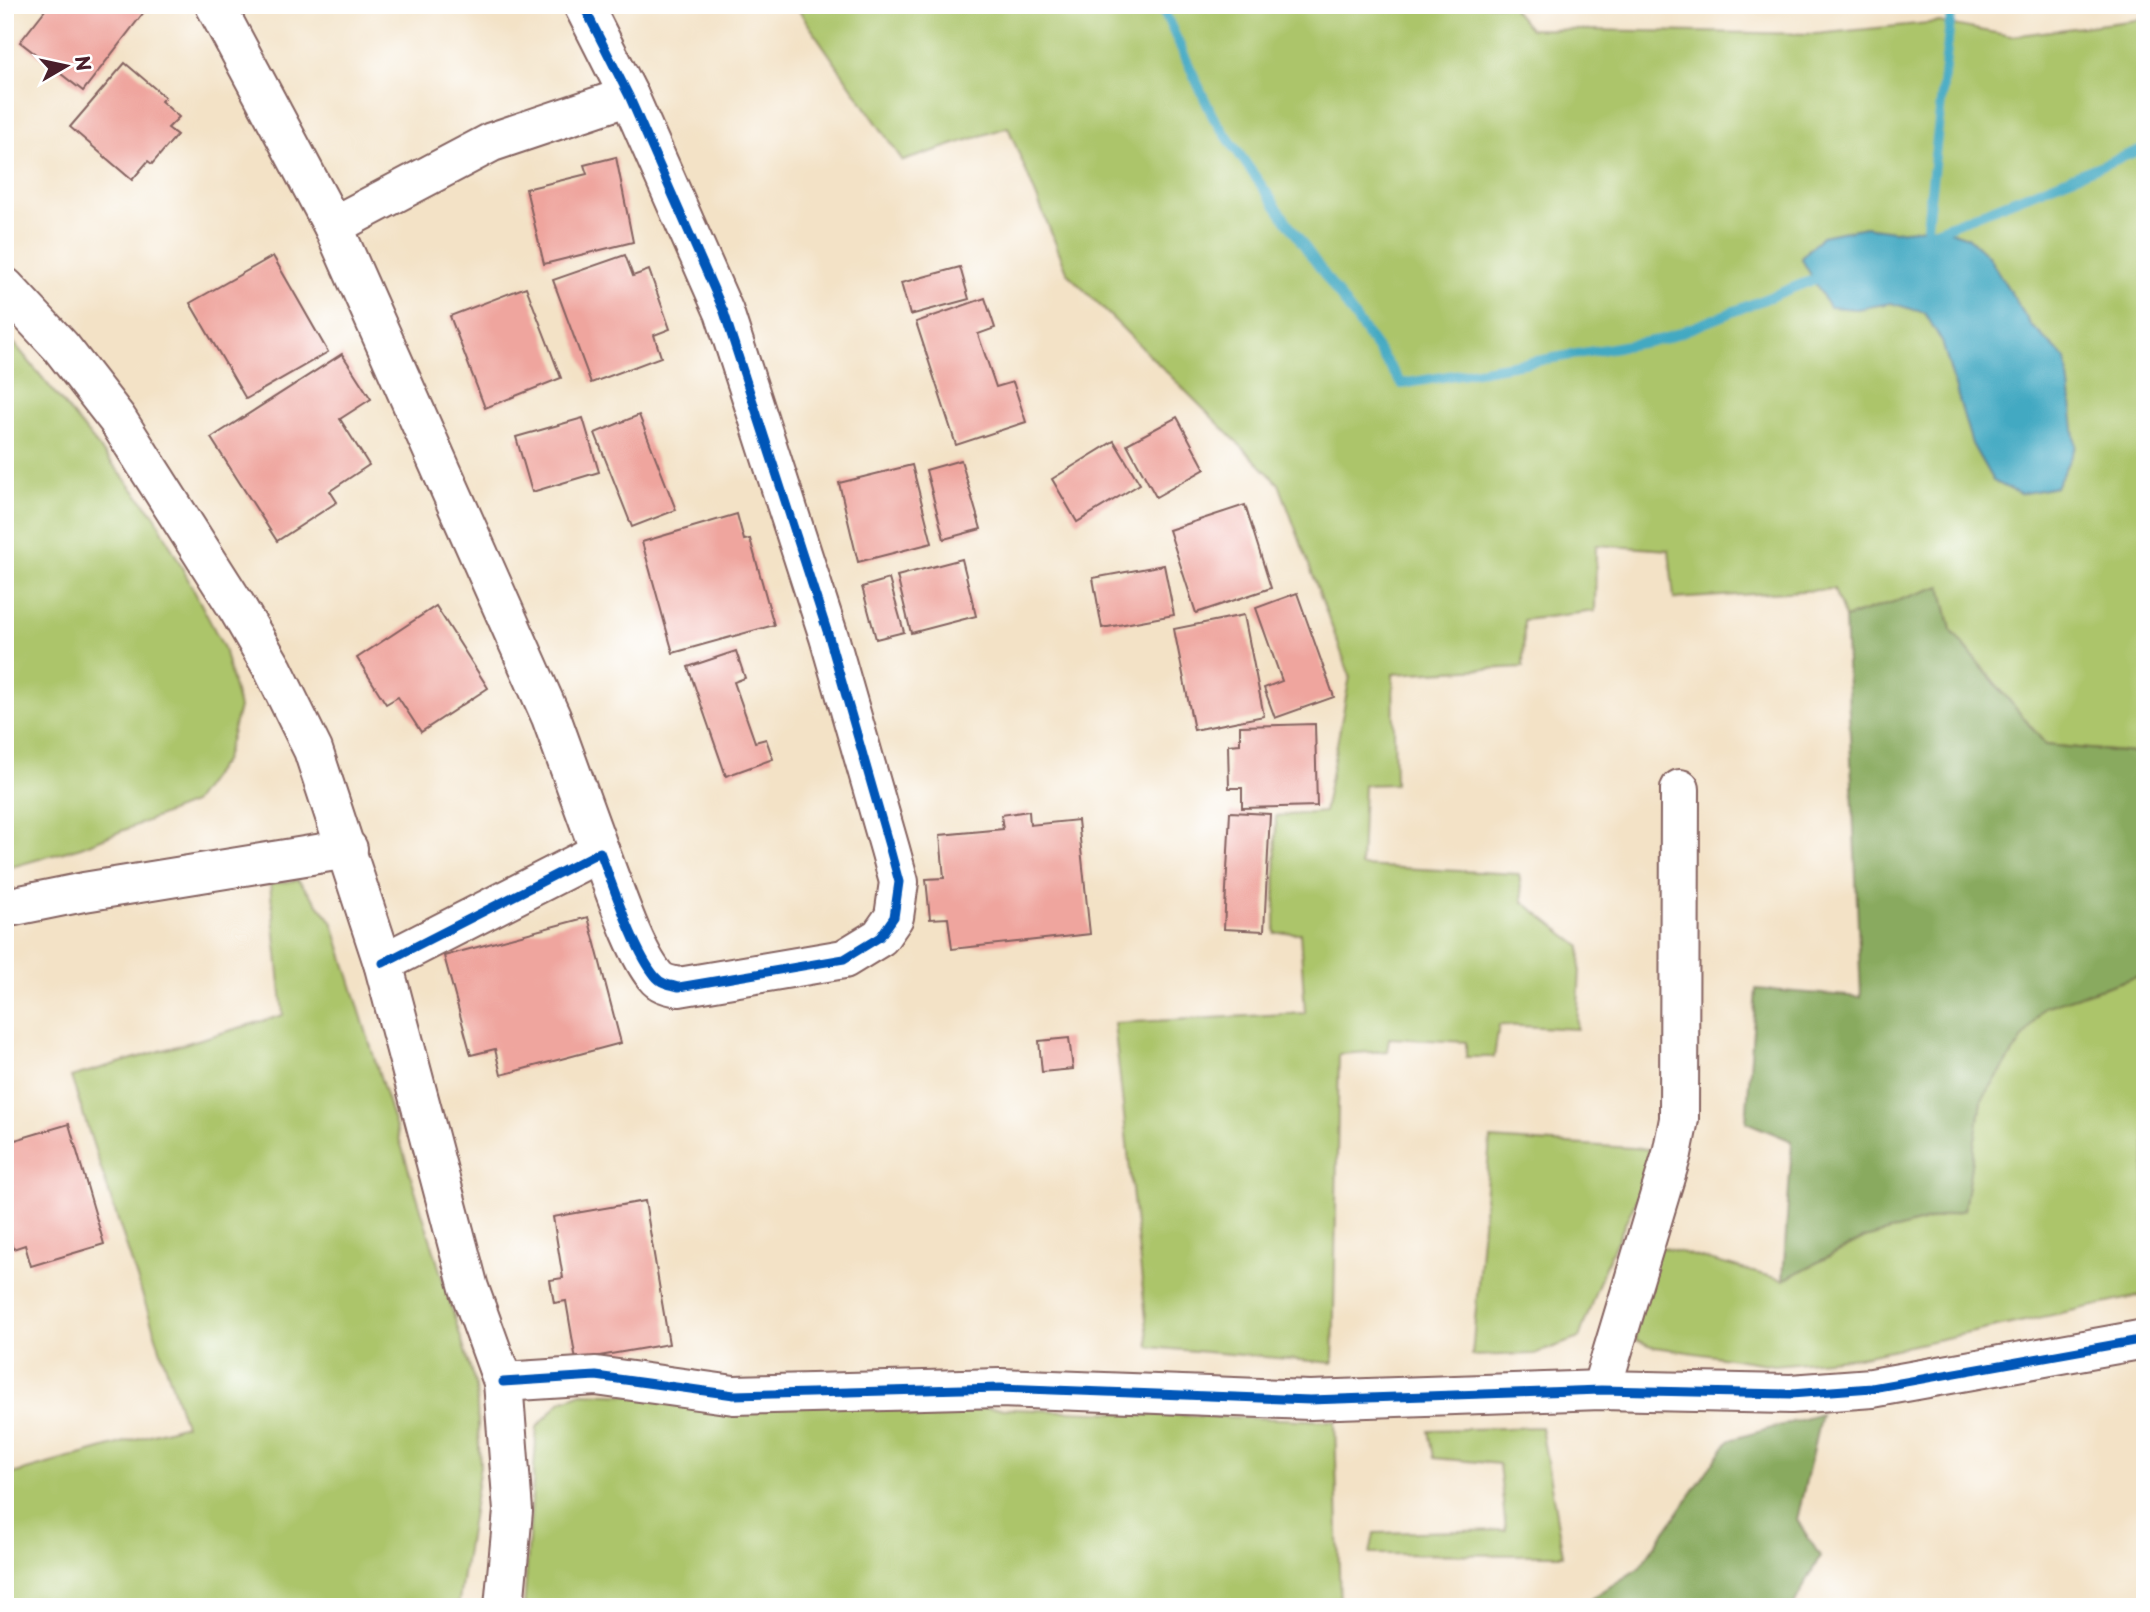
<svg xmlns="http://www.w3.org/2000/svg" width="2150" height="1612" font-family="'Playpen Sans',sans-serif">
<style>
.green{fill:#acc56a;stroke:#7b724a;stroke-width:2}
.forest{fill:#89aa5e;stroke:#6a6444;stroke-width:2}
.water{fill:#42a9c2;stroke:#466476;stroke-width:2}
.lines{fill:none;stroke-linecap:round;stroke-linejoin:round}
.stream{stroke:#42a9c2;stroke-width:10}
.building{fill:#efa59e}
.minor-casing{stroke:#856361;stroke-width:42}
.minor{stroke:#fff;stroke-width:38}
.cycleway-casing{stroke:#fff;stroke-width:13}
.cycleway{stroke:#0057b8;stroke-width:9}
</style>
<rect width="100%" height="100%" fill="#fff"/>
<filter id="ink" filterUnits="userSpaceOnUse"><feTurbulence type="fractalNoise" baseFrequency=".0143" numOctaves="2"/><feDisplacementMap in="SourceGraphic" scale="14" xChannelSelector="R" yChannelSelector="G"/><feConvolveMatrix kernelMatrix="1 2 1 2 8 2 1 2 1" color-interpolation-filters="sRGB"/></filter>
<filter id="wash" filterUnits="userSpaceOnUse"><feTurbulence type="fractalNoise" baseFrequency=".00686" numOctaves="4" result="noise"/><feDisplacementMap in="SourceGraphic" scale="28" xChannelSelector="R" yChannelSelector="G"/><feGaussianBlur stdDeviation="1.57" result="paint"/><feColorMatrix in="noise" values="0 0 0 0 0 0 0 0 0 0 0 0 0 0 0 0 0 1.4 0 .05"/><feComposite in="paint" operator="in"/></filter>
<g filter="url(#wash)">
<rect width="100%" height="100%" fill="#f3e2c6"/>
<g class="green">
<path d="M795,5H1510L1530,29L1816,34L1938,22L2011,36L2145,19V754L2046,745L1951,630L1941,586L1845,618L1834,589L1674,599L1669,550L1596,545L1595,611L1524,620L1523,667L1393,674L1395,784L1364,785L1361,866L1519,874L1523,902L1581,947L1577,1029L1499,1025L1494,1057H1466V1042L1389,1038L1387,1051L1339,1054L1333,1363L1149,1347L1114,1023L1305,1013L1300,933H1275L1276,816L1324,812L1350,676L1279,484L1068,274L1008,127L903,161Z"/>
<path d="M5,332L155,516L224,648L239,708L225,759L193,803L81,847L5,869Z"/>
<path d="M298,880L332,921L476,1387L480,1466L458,1607H5V1476L185,1425L71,1077L283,1015L270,884Z"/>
<path d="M2145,974V1295L1858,1357L1774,1365L1655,1347L1635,1340L1650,1244L1783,1280L1865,1238L1964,1210L1981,1101L2044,1007Z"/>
<path d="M1490,1139L1648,1149L1650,1170L1604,1269L1579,1338L1535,1354L1472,1356Z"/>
<path d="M582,1393L1335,1421L1340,1607H524L537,1427L561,1401Z"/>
<path d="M1541,1427L1563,1555L1370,1554L1374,1533L1506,1530L1499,1464L1434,1458L1429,1430Z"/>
</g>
<g class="forest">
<path d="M1941,586L1951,630L2046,745L2145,754V974L2044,1007L1981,1101L1964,1210L1865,1238L1783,1280L1792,1141L1746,1122L1756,989L1861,997L1845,618Z"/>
<path d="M1821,1414L1797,1520L1820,1556L1793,1607H1578L1639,1568L1729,1440Z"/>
</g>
<path class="water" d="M1865,227L1894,231L1938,227L1968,237L1988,256L2031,325L2066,359L2076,446L2056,487L2020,494L1993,481L1972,444L1942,342L1925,313L1891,303L1857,309L1829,307L1801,258L1822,236Z"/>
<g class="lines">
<g class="stream">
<path d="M1161,5L1213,117L1402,384L1664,339L1825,275"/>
<path d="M1931,233L2145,148"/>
<path d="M1926,235L1952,5"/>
</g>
</g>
<g id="blocks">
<g class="building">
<path d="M49,5H135L144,12L83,91L20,42Z"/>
<path d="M125,63L165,97L161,101L179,117L168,128L177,135L152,164L148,161L132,180L70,127Z"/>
<path d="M616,157L633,242L544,264L526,189L587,174L584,165Z"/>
<path d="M625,255L633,276L649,270L670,329L654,335L661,357L591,383L553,280Z"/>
<path d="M273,256L328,352L246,399L190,303Z"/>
<path d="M960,267L969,299L910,315L901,283Z"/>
<path d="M526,287L561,378L485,408L450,316Z"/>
<path d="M985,298L995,328L978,334L996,387L1013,382L1026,422L956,445L916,322Z"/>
<path d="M342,354L371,399L340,419L369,465L330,491L337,502L277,541L211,438Z"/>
<path d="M639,415L676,510L632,527L595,433Z"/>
<path d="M1177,417L1205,469L1156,497L1127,444Z"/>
<path d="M583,418L599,472L532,492L516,437Z"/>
<path d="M1114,441L1140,484L1077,522L1052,479Z"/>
<path d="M961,460L981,529L944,539L926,470Z"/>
<path d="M912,465L932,543L858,562L839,483Z"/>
<path d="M1245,505L1271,588L1196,613L1169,530Z"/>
<path d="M737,514L744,540L750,539L774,625L673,653L642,542Z"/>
<path d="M962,559L976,616L911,633L897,576Z"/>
<path d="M1164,565L1174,615L1102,628L1093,578Z"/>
<path d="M889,579L904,632L876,639L862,587Z"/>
<path d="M1297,593L1334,697L1275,718L1264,688L1282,681L1256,608Z"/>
<path d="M436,606L488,688L421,732L398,697L386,704L357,658Z"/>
<path d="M1244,615L1264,716L1194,730L1174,629Z"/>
<path d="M736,651L745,678L734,682L755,742L766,739L773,759L726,776L688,667Z"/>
<path d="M1315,724L1317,806L1242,808V788H1229L1228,745L1240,744V726Z"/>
<path d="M1029,811L1030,825L1078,820L1090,934L952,949L948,918L930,919L926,879L944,878L940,835L1003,829L1001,815Z"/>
<path d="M1230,812L1270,814L1264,931L1224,929Z"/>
<path d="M588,917L621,1043L501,1075L495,1049L471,1055L444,956Z"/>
<path d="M1069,1038L1073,1069L1042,1072L1039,1041Z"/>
<path d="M69,1124L104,1244L31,1266L25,1245L13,1249L5,1222V1191L9,1190L5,1179V1143Z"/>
<path d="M645,1201L669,1344L576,1360L566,1301L554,1303L550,1280L563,1278L553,1217Z"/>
</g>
</g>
</g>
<g filter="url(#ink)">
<use href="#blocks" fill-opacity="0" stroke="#856361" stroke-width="2"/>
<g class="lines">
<g class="minor-casing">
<g id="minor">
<path d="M215,5L333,226L551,717L600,852"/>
<path d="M333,226L492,142L629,96"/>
<path d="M5,287L61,347L117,419L238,609L273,669L313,750L383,963L469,1288L503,1382L513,1511L504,1607"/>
<path d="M5,908L84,892L348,849"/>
<path d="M383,963L600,852C613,885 634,951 655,976C661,984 670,985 679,987L844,959L880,937L894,917L899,882L890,849L829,637L724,312L629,96L583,5"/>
<path d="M503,1382L596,1376L734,1395L1000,1388L1310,1400L1601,1390L1791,1394L1872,1388L2145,1339"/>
<path d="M1601,1390L1672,1154L1679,1119L1680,789"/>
</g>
</g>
<use href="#minor" class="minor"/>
<g class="cycleway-casing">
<g id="cycleway">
<path d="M383,963L600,852C613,885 634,951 655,976C661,984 670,985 679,987L844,959L880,937L894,917L899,882L890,849L829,637L724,312L629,96L583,5"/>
<path d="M503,1382L596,1376L734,1395L1000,1388L1310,1400L1601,1390L1791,1394L1872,1388L2145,1339"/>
</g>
</g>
<use href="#cycleway" class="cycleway"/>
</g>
</g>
<rect width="2150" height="1612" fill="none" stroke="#fff" stroke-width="28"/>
<g transform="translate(66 66) rotate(81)" stroke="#ffffff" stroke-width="5" paint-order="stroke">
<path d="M0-5L12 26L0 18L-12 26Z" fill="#4a1f2b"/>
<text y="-10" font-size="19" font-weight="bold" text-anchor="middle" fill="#4a1f2b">N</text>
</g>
</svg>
